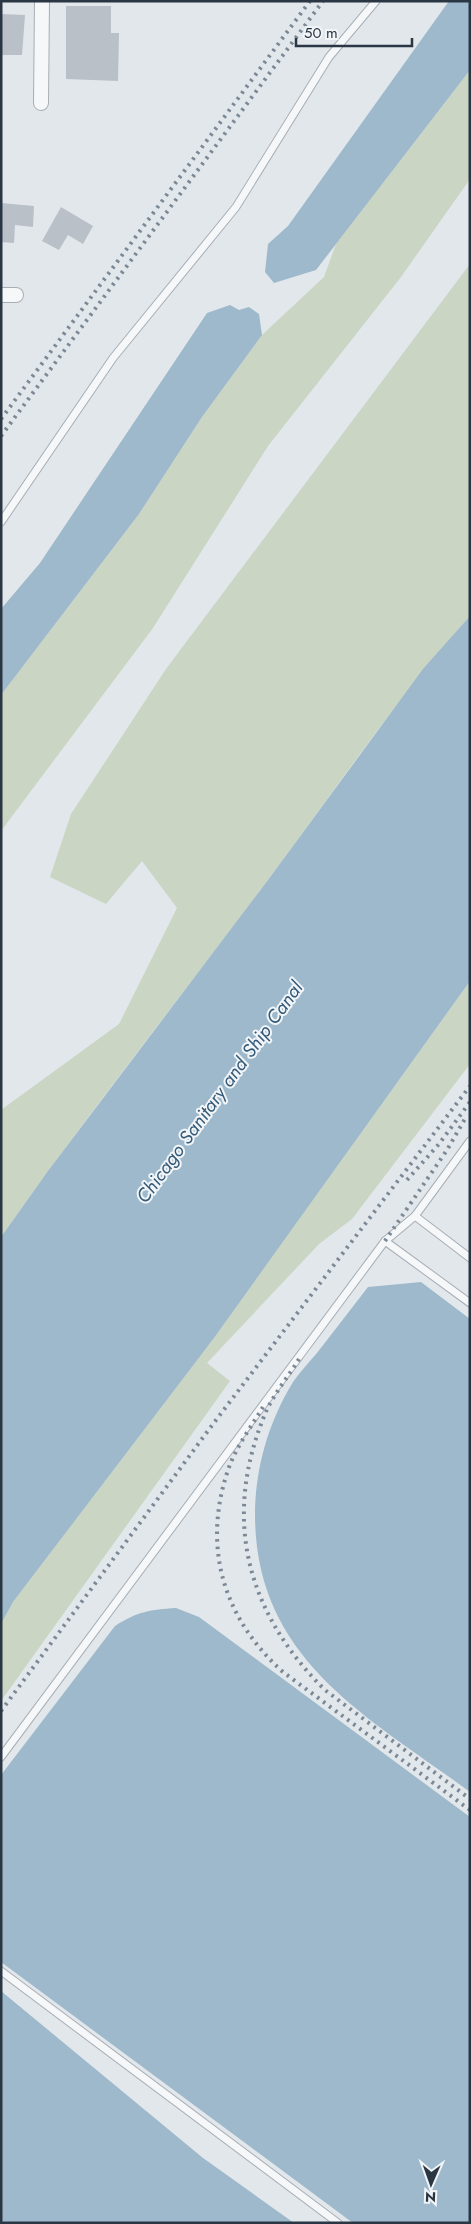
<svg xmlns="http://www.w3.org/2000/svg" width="471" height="2224" font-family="Jost,sans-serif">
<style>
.green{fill:#cad5c3}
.water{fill:#9db9cb}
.building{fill:#b9c0c8}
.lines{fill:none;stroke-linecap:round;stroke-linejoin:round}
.service-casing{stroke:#a7aeb5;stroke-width:9}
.minor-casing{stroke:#a7aeb5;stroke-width:16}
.service{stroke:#f5f7f9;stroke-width:7}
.minor{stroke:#f5f7f9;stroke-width:14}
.rail{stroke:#7b8895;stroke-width:4;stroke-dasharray:2.5 5;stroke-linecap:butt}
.labels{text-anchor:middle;stroke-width:4;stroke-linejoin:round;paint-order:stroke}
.water-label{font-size:19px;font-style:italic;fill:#335a78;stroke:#f2f5f8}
</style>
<rect width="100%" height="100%" fill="#e2e7eb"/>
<g class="green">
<path d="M470,70V179L401,277L268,446L153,628L1,831V695L139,514L202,417L262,335L324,277L336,244Z"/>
<path d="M470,264V616C396,699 334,791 268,880C179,999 87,1115 1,1237V1110L119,1024L177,908L142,861L106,904L50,877L71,814L166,669Z"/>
<path d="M470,981V1064L352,1219L319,1244L207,1363L230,1381L1,1701V1624L13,1602L214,1338Z"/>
</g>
<g class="water">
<path d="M449,1H470V70L316,270L274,283L265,272L268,244L288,226Z"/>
<path d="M230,305L239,310L249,307L259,314L262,335L202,417L139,514L1,695V609L40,563L207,313Z"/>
<path d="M470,616V981L214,1338L13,1602L1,1624V1237L48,1171L268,880L423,669Z"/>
<path d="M421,1282L470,1319V1792C367,1716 256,1660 255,1516C255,1469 268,1423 293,1382C300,1372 309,1362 317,1353C334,1331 351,1309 368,1287Z"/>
<path d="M176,1608L199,1617L470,1817V2223H353L1,1962V1775L115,1626C138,1611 150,1610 176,1608Z"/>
<path d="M1,1991L203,2158L294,2223H1Z"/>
</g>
<g class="building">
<path d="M66,6H111V33H119L118,81L66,79Z"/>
<path d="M1,14L25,15L22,55H1Z"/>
<path d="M1,203L34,206L33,227L15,225L14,243L1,242Z"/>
<path d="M61,207L93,226L83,244L68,235L59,250L42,241Z"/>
</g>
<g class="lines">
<g class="service-casing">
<g id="service">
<path d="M1,522L113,358L236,207L329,57L376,1"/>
<path d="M415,1216L470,1258"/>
<path d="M385,1241L470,1303"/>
<path d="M1,1757L385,1241L415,1216L470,1141"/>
<path d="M1,1971L338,2223"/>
</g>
</g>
<g class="minor-casing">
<g id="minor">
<path d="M41,103L42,1"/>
<path d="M1,295H16"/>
</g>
</g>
<use href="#service" class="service"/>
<use href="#minor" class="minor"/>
<g class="rail">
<path d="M1,419L310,1"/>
<path d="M1,436L323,1"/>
<path d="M407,1180L439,1144L470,1102"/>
<path d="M385,1241L447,1150L466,1117"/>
<path d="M299,1359C288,1377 273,1395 265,1414C222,1518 246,1612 325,1690L470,1799"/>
<path d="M263,1407C251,1427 236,1447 228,1470C202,1547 223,1618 283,1672L470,1810"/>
<path d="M1,1711L213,1424L470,1086"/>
</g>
</g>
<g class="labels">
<g class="water-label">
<text transform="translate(219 1092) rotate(-54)" y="7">Chicago Sanitary and Ship Canal</text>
</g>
</g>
<rect width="471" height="2224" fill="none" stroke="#2a3643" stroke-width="5"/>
<g transform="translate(431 2184) rotate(182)" stroke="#f2f5f8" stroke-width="4" paint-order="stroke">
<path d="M0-4L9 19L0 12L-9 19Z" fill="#2a3643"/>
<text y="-8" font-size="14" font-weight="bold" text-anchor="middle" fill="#2a3643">N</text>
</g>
<path d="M296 38v8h116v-8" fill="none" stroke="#2a3643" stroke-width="2.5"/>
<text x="304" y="38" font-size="15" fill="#2a3643" stroke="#f2f5f8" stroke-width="4" paint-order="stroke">50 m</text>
</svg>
